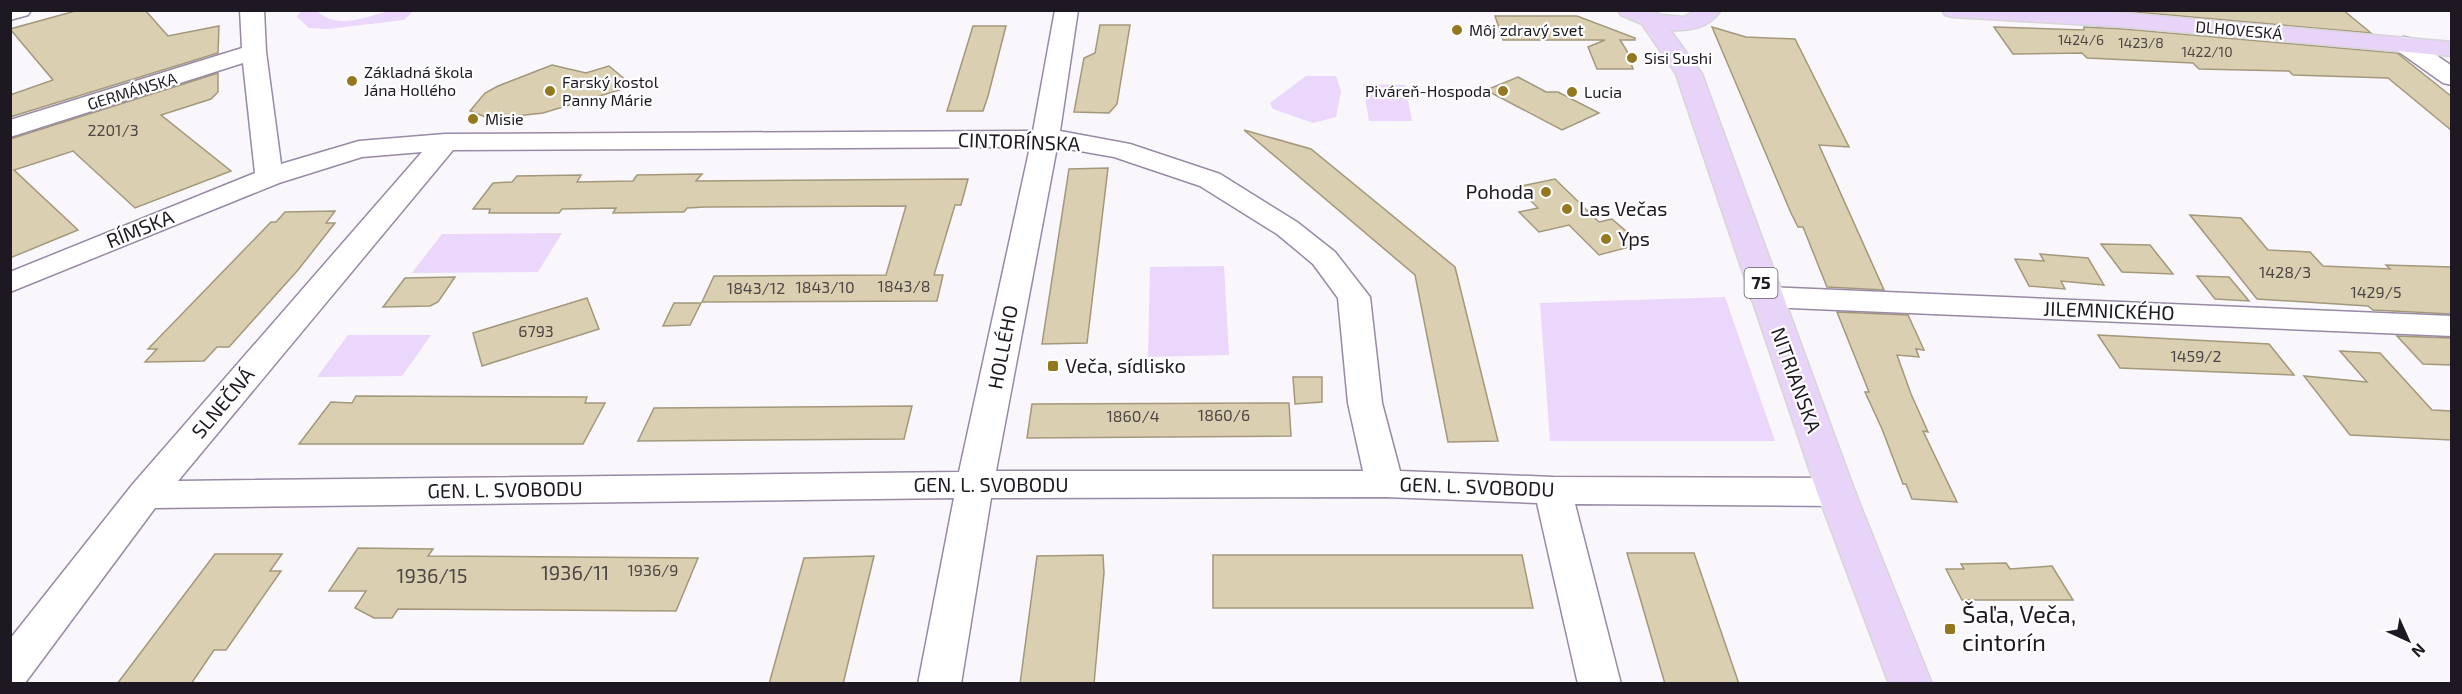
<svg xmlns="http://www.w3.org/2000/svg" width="2462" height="694" font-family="'Exo 2',sans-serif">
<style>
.green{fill:#ead7fb}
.building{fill:#dbcfb1;stroke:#a3987b;stroke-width:1.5}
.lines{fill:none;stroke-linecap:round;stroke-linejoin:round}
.minor-casing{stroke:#9889a4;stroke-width:3}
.major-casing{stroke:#d6d5d7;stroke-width:3}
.minor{fill:#fff;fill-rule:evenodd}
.major{fill:#e9d4f9;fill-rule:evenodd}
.poi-dot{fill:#94781f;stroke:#fff;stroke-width:2}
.labels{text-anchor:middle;stroke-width:4.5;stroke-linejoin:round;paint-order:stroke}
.far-number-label{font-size:14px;fill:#4d4646}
.far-poi-label{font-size:16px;fill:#1e1822;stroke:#fff;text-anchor:start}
.far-street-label{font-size:16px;fill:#1e1822;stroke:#fff}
.number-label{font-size:16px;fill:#4d4646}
.shield{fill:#fff;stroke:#625d64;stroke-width:1.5}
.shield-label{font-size:18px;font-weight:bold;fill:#1e1822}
.street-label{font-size:20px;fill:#1e1822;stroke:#fff}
.poi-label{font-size:20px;fill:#1e1822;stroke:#fff;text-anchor:start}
.near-number-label{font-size:20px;fill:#4d4646}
.near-poi-label{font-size:24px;fill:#1e1822;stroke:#fff;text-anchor:start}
</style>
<rect width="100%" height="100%" fill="#f9f6fc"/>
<g class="green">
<path d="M301,11H317C337,30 365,17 389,11C396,9 405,10 413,11L404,20L328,29L309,28L297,17Z"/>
<path d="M1306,76H1336L1341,91L1336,117L1313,123L1273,109L1270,103Z"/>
<path d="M1363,84L1405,85L1412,121H1369Z"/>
<path d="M562,233L538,272L412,273L442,234Z"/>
<path d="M1224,266L1229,355L1148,357L1150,267Z"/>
<path d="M1725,297L1775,441H1550L1540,303Z"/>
<path d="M348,335H431L402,376L317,377Z"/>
</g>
<g class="building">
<path d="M79,10H145L168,36L219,26L218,53L10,117V95L53,80L10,29Z"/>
<path d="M2120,10H2343L2371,33L2124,11Z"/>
<path d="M1495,16H1577L1635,38V40H1620L1627,51L1633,69H1597L1588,47L1605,40H1503Z"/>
<path d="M1100,25H1130L1117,104L1109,113L1074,112L1084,58L1095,53Z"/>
<path d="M973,26H1006L988,96L983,111H947Z"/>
<path d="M1712,27L1746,37L1795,39L1849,147L1819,145L1884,290L1827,287L1803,227H1798L1791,213Z"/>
<path d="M1994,27L2084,30V27L2124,29L2397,53L2451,96V130L2388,78L2293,75L2289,71L2199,69L2193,63L2087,58L2082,53L2013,54Z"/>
<path d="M552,65L586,73L609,66L633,86L543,113L498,118L496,121L470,111L485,93L498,86Z"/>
<path d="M218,73V92L211,99L161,115L231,171L135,208L73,151L14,170L78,230L10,258V139Z"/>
<path d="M1518,77L1546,92H1558L1599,113L1562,130L1486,90Z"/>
<path d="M1244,130L1311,149L1455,267L1498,441L1448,442L1415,275Z"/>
<path d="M1108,168L1087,343L1042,344L1069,169Z"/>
<path d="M702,174L696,181L968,179L961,205H955L934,275H943L937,301L702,302L714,276L886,275L906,206L705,207L687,208L684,212H677L613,213L616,208L562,209L559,213H489L490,209H473L493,183L512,182L517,176L581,175L577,182L633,181L637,175Z"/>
<path d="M1555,179L1599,222L1612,219L1641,244L1599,255L1569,225L1539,232L1519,212L1538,208L1517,187Z"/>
<path d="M335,211L326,223H335L298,270L229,347H217L204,361L145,362L157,349H148L271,222H276L285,212Z"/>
<path d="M2190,215L2241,218L2268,250L2310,252L2323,266L2390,269L2386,265L2451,267V314L2373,310L2368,306L2257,299Z"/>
<path d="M2101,244L2150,245L2173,274L2122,272Z"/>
<path d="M2040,254L2088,258L2104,285L2061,281L2065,289L2029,286L2015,259L2044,261Z"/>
<path d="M2197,276L2229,277L2249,301L2215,299Z"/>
<path d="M455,277L438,302L430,306L383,307L405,278Z"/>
<path d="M587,298L599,329L482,366L473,333Z"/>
<path d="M674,303H701L690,325L663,326Z"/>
<path d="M1837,312L1908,315L1924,350L1916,349L1919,357L1897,355L1911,394L1928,432L1923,431L1957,502L1912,499L1906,484H1903L1882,429L1865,392H1869Z"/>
<path d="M2098,335L2269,344L2294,375L2120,368Z"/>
<path d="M2397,336L2451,338V365L2423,364Z"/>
<path d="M2340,351L2380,353L2432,410L2451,411V440L2350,435L2304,376L2367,382Z"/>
<path d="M1293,377H1322V402L1295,404Z"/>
<path d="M356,396L587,397L585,403H605L583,444H299L331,402L352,403Z"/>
<path d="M1289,403L1291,436L1027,438L1032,404Z"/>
<path d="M912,406L904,439L638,441L654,408Z"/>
<path d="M358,548L433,549L428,556L698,558L676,611L398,609L392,618H374L355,608L366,591H329Z"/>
<path d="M1627,553H1694L1739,684H1665Z"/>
<path d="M215,554H282L270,571H281L226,650H214L191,684H117Z"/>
<path d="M1103,555L1104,573L1094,684H1020L1037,556Z"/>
<path d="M1213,555H1522L1533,608H1213Z"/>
<path d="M874,556L843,684H769L804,558Z"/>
<path d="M2006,563L2010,569L2052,566L2073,600H1962L1946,569H1964L1961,564Z"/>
</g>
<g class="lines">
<g class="minor-casing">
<g id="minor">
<path d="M10,10H31L28,15L10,20Z"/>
<path d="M240,10H264L266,52L281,164L359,141L445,134L1033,131L1055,10H1078L1060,131L1130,144L1220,174L1297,222L1335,252L1370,297L1382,403L1400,471L1553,477L1836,478L1849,482L1855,492L1849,502L1836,506L1575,504L1621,684H1578L1537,503L1385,497L991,498L961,684H918L954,498L155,508L25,683L10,684V639L132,485L422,152L362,157L279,183L10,292V272L255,173L243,63L10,137V120L242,48ZM1030,147L959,472L178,481L453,150ZM1057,147L1114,157L1200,186L1277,234L1313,264L1338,298L1348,403L1363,471H996Z"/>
<path d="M2404,37L2413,39L2452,66V85L2443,83L2395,49L2392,44L2395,39Z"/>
<path d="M1766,287L2452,316V336L1766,307L1755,304L1750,297L1755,290Z"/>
</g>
</g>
<g class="major-casing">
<g id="major">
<path d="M1618,10H1648L1661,15L1684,17L1697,10H1721C1709,28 1691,31 1670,30L1702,74L1855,492L1932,684H1889L1817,492L1676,74L1642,24L1621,15Z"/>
<path d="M1942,10H2081L2124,13L2452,42V56L2124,27L1953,17L1945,15Z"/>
</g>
</g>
<use href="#minor" class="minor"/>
<use href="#major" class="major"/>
</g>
<g class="poi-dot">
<circle cx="1457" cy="30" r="6"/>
<circle cx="1632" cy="58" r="6"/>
<circle cx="352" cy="81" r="6"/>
<circle cx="550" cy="91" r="6"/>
<circle cx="1503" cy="91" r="6"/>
<circle cx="1572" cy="92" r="6"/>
<circle cx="473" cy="119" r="6"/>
<circle cx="1546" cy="192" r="6"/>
<circle cx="1567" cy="209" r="6"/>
<circle cx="1606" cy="239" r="6"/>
<rect x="1047" y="360" width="12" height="12" rx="3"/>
<rect x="1944" y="623" width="12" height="12" rx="3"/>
</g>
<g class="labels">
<g class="far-number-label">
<text x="2081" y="45">1424/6</text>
<text x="2141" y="48">1423/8</text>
<text x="2207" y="57">1422/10</text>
</g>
<g class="far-poi-label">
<text x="1469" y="36">Môj zdravý svet</text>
<text x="1644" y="64">Sisi Sushi</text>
<text x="364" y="78">Základná škola<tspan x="364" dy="18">Jána Hollého</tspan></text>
<text x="562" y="88">Farský kostol<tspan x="562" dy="18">Panny Márie</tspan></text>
<text x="1491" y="97" text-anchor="end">Piváreň-Hospoda</text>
<text x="1584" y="98">Lucia</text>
<text x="485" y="125">Misie</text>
</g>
<g class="far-street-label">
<text transform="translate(2239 30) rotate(5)" y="6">DLHOVESKÁ</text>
<text transform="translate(132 91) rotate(-17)" y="6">GERMÁNSKA</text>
</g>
<g class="number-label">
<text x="113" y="136">2201/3</text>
<text x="2285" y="278">1428/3</text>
<text x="904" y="292">1843/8</text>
<text x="825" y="293">1843/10</text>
<text x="756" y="294">1843/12</text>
<text x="2376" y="298">1429/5</text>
<text x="536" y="337">6793</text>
<text x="2196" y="362">1459/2</text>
<text x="1224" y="421">1860/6</text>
<text x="1133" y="422">1860/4</text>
<text x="653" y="576">1936/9</text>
</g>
<rect class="shield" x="1744.5" y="268" width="33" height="30" rx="4.5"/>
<g class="shield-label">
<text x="1761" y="289">75</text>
</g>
<g class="street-label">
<text transform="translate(1019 142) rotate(2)" y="7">CINTORÍNSKA</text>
<text transform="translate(140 229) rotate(-22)" y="7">RÍMSKA</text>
<text transform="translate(2109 311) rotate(2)" y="7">JILEMNICKÉHO</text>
<text transform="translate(1003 347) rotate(-79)" y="7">HOLLÉHO</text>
<text transform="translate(1796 380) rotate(70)" y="7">NITRIANSKA</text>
<text transform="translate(223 403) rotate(-50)" y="7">SLNEČNÁ</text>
<text x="991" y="492">GEN. L. SVOBODU</text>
<text transform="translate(1477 487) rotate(2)" y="7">GEN. L. SVOBODU</text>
<text transform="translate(505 490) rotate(-1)" y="7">GEN. L. SVOBODU</text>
</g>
<g class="poi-label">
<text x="1534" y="199" text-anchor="end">Pohoda</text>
<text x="1579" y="216">Las Večas</text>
<text x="1618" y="246">Yps</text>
<text x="1065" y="373">Veča, sídlisko</text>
</g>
<g class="near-number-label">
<text x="575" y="580">1936/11</text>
<text x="432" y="583">1936/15</text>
</g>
<g class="near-poi-label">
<text x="1962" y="623">Šaľa, Veča,<tspan x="1962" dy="28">cintorín</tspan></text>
</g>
</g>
<rect width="2462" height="694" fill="none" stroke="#1e1822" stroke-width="24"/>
<g transform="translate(2408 640) rotate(135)" stroke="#ffffff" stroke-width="4.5" paint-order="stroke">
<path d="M0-4.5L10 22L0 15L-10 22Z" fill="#1e1822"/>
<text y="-9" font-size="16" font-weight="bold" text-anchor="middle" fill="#1e1822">N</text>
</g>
</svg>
